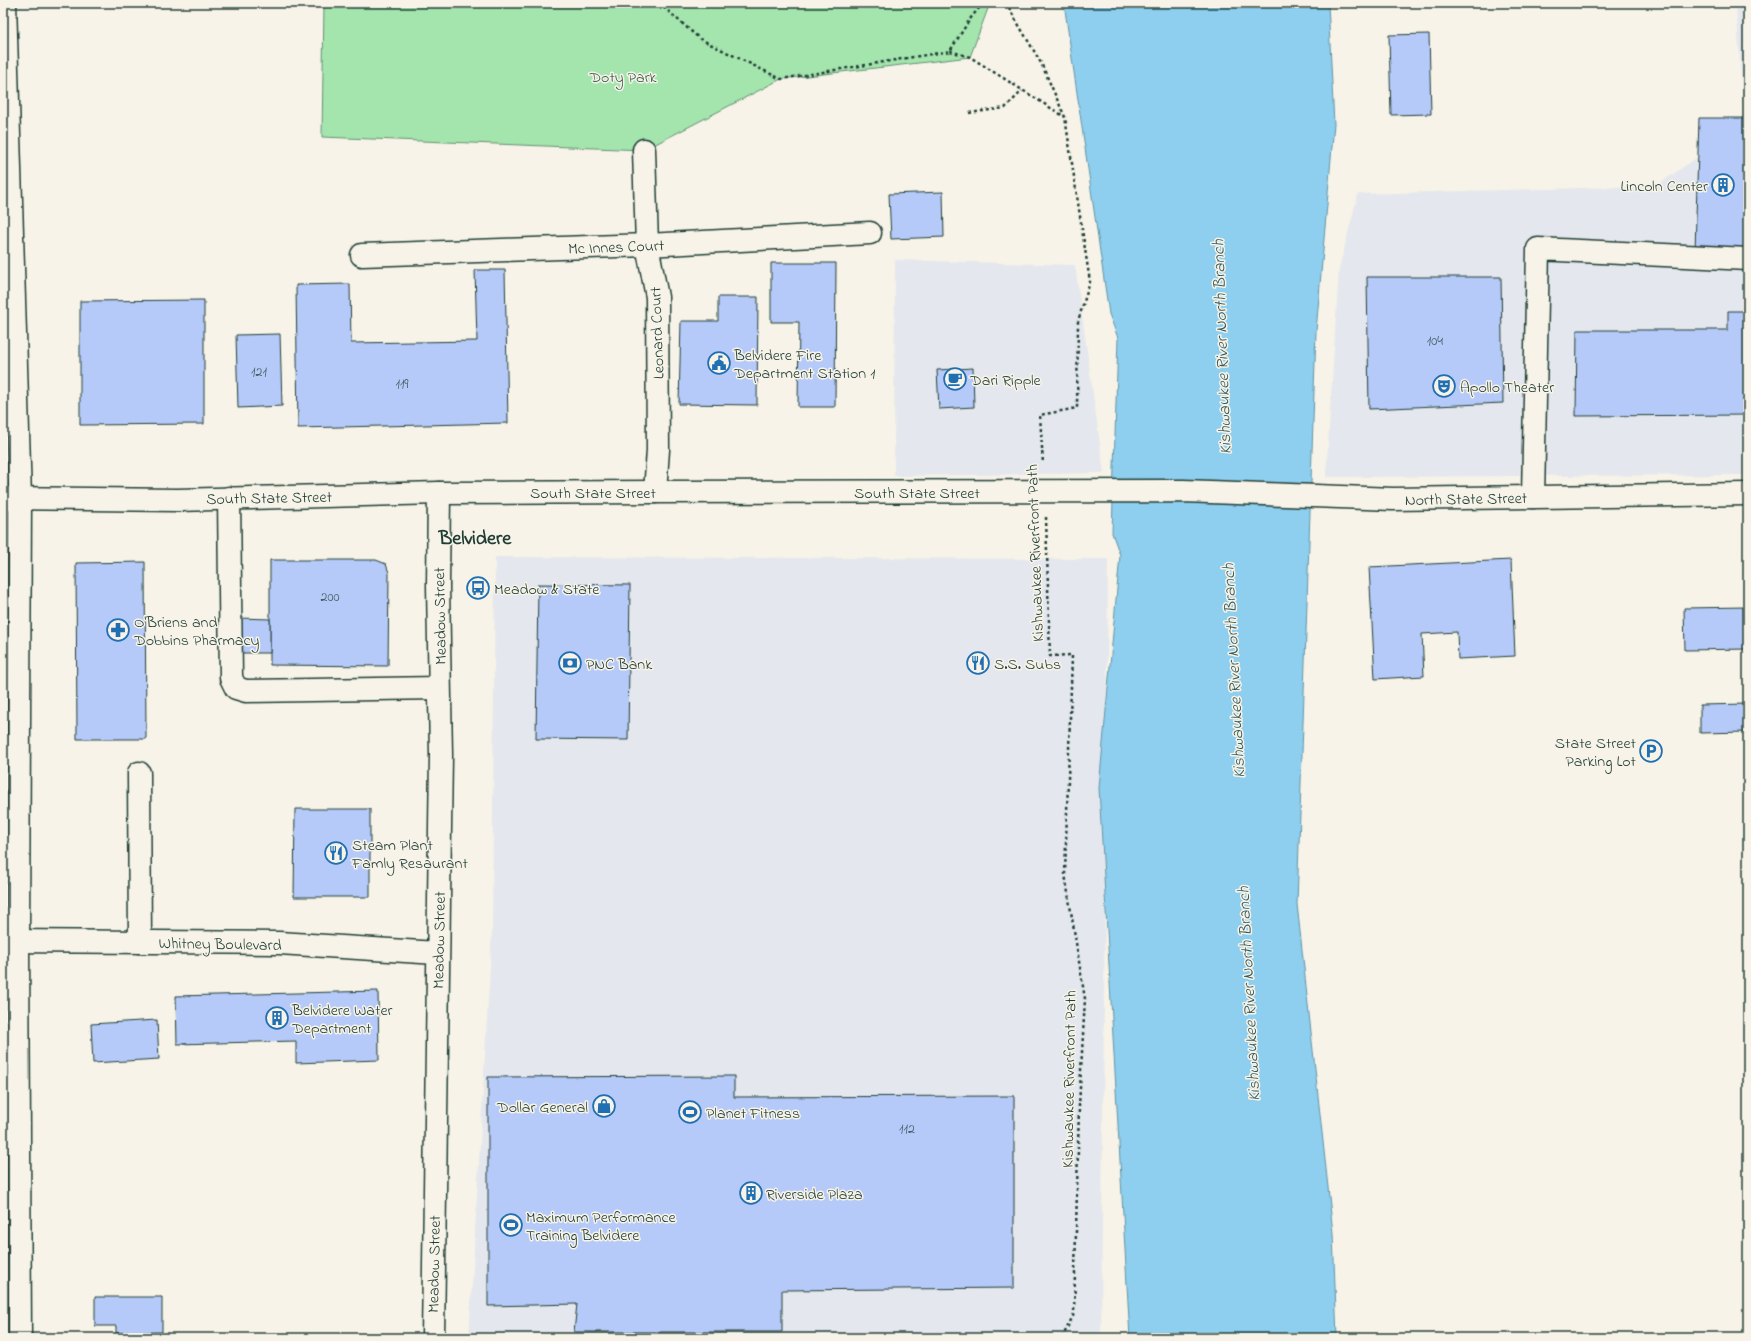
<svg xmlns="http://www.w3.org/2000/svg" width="1751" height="1341" font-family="'Indie Flower',sans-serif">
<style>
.built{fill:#e4e7ed}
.green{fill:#a4e4ad;stroke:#629070}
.water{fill:#8eceef;stroke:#6294a4}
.building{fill:#b6caf9;stroke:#1f3d34}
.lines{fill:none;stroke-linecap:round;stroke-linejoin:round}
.minor-casing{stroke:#1f3d34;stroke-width:25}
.major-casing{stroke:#1f3d34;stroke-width:25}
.path{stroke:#1f3d34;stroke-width:2.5;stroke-dasharray:3 3;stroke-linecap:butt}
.minor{stroke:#f7f3e8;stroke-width:22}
.major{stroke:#f7f3e8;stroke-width:22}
.labels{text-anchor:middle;stroke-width:3;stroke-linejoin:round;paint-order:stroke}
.number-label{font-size:14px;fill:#456065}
.park-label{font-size:16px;fill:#3a5e4c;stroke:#f7f3e8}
.poi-label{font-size:16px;fill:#1f3d34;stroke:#f7f3e8;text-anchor:start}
.street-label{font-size:16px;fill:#1f3d34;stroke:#f7f3e8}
.water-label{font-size:17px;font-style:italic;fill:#355a59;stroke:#f7f3e8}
.district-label{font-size:20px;font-weight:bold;fill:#1f3d34;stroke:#f7f3e8}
</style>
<rect width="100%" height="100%" fill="#f7f3e8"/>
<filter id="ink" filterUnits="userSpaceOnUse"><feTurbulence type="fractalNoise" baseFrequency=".025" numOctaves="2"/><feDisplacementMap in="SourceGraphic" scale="8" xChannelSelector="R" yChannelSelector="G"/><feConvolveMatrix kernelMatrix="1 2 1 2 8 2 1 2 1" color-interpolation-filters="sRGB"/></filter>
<g filter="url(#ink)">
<g class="built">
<path d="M1736,3H1748V475L1326,477L1339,269L1358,194L1656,186L1744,125Z"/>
<path d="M895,260L1075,265L1104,473L894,476Z"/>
<path d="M495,557L1108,559L1101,1338H469L492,931Z"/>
</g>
<path class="green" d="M324,3H990L970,57L781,79L644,150L322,137Z"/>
<path class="water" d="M1064,3H1328L1334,124L1316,331L1297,904L1333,1233L1337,1338H1130L1099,788L1120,555L1112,533L1118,338L1109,314Z"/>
<g class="building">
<path d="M1429,34L1431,114L1391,115L1389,35Z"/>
<path d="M1699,118H1748V251H1695Z"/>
<path d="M943,192L944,237L891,239L889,194Z"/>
<path d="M771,263H836L835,407H798L799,322H771Z"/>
<path d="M475,270H505L508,423L298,428L296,285L350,284L351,343L477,341Z"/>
<path d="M1367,277H1501L1503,403L1369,409Z"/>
<path d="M718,297H758L757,405L679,404L681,321H718Z"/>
<path d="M204,300V424L80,425V301Z"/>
<path d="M1728,311H1748V415L1576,416L1577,330H1728Z"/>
<path d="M280,334L282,406L238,408L236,335Z"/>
<path d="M973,368L974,407L939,409L937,370Z"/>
<path d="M270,560H376L386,564L389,573L388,666L270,665Z"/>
<path d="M1511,560L1515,656L1458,659L1457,632L1422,634L1424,676L1375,679L1369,567Z"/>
<path d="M145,562L146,739H77L76,563Z"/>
<path d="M538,584L630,585L628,740L536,739Z"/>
<path d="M1747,607V649L1685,650L1684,608Z"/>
<path d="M238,618L270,619V653H237Z"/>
<path d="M1748,704V732L1700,733V705Z"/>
<path d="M295,809H370V897H294Z"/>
<path d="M378,991L379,1060L296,1063V1041L177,1044L176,996Z"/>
<path d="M157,1020L159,1059L93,1063L91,1024Z"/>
<path d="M734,1076V1097L1014,1096V1288L782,1290V1332H574L577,1304L488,1306V1077Z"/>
<path d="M95,1297H162V1332L116,1333V1326H95Z"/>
</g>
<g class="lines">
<g class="minor-casing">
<g id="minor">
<path d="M5,3L20,498L18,942L20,1338"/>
<path d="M644,150L647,245L657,297L658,450L655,492"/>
<path d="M362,255L647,245L870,233"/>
<path d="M1533,497L1538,249L1748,259"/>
<path d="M229,498L231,678L236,688L246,691L439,688"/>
<path d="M139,773L140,942"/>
<path d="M5,941L279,943L437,953"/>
<path d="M433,1338L441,755L438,586L439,493"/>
</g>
</g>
<g class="major-casing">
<path id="major" d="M3,498L177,500L439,493L655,492L1183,491L1393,499L1748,494"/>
</g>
<g class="path">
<path d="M659,3L700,39L781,79L950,51L970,19L983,3"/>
<path d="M1006,3L1041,63L1065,117L1090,282L1078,321L1077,408L1040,415L1043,464"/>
<path d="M950,51L970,57L1065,117"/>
<path d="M969,113L1005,108L1022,91"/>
<path d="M1046,517L1050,656L1072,655L1065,874L1085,999L1079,1106L1074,1314L1062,1338"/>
</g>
<use href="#minor" class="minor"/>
<use href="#major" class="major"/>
</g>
</g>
<defs>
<g id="building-ring" transform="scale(1.15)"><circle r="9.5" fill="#f7f3e8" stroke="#1f6fb2" stroke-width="1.5"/><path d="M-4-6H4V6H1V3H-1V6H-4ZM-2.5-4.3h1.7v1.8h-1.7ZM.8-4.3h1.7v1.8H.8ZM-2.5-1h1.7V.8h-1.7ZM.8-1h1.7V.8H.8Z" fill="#1f6fb2"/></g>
<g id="civic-ring" transform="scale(1.15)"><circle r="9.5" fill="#f7f3e8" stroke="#1f6fb2" stroke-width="1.5"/><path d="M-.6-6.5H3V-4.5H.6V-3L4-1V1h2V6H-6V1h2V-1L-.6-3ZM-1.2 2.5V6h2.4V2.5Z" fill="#1f6fb2"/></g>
<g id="cafe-ring" transform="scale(1.15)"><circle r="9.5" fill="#f7f3e8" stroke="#1f6fb2" stroke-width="1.5"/><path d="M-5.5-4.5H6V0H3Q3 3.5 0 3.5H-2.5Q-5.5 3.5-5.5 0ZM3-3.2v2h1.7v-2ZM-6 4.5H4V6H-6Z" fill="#1f6fb2"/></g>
<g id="theatre-ring" transform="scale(1.15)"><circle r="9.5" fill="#f7f3e8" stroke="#1f6fb2" stroke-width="1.5"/><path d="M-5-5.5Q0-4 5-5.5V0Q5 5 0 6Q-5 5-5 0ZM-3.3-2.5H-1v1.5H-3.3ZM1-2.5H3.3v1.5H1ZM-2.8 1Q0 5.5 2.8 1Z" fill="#1f6fb2"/></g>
<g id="bus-ring" transform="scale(1.15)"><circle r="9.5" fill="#f7f3e8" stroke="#1f6fb2" stroke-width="1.5"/><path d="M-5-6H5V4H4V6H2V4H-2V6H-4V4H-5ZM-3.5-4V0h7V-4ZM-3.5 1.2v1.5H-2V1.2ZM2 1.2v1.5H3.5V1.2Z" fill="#1f6fb2"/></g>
<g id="pharmacy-ring" transform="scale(1.15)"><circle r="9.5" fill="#f7f3e8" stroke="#1f6fb2" stroke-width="1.5"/><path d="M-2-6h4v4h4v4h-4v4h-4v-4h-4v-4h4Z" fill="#1f6fb2"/></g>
<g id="bank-ring" transform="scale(1.15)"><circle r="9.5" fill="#f7f3e8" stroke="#1f6fb2" stroke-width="1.5"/><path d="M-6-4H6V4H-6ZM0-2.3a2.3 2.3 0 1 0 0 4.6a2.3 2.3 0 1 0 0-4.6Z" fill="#1f6fb2"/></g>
<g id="restaurant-ring" transform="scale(1.15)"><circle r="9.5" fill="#f7f3e8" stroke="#1f6fb2" stroke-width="1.5"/><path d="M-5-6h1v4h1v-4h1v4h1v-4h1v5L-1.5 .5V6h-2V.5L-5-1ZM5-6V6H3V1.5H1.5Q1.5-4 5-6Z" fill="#1f6fb2"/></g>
<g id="parking-ring" transform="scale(1.15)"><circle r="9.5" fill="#f7f3e8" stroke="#1f6fb2" stroke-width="1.5"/><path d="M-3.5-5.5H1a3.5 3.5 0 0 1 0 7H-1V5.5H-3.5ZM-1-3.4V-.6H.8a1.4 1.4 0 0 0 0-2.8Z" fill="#1f6fb2"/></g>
<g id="shop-ring" transform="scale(1.15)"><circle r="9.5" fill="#f7f3e8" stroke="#1f6fb2" stroke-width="1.5"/><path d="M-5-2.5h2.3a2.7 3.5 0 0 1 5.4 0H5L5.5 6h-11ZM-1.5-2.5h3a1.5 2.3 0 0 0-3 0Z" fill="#1f6fb2"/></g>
<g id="stadium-ring" transform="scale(1.15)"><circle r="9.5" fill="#f7f3e8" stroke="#1f6fb2" stroke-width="1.5"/><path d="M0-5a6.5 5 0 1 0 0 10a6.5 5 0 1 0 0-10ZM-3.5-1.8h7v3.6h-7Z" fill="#1f6fb2"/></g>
</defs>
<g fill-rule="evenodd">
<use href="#building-ring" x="1723" y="185"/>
<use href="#civic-ring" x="719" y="363"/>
<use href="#cafe-ring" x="955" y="379"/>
<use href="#theatre-ring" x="1444" y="386"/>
<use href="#bus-ring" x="478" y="588"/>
<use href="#pharmacy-ring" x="118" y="630"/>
<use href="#bank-ring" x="570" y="663"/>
<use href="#restaurant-ring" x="978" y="663"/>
<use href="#parking-ring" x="1651" y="751"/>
<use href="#restaurant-ring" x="336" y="853"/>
<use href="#building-ring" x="277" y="1018"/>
<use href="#shop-ring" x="604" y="1106"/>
<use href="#stadium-ring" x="690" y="1112"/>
<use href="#building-ring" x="751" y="1193"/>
<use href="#stadium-ring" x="511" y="1225"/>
</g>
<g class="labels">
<g class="number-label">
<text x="1435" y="345">104</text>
<text x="259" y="376">121</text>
<text x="402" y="388">119</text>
<text x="330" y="601">200</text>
<text x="907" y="1133">112</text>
</g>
<g class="park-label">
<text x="623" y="82">Doty Park</text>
</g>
<g class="poi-label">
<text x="1708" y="191" text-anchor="end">Lincoln Center</text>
<text x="734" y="360">Belvidere Fire<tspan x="734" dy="18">Department Station 1</tspan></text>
<text x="970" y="385">Dari Ripple</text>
<text x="1460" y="392">Apollo Theater</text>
<text x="494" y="594">Meadow &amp; State</text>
<text x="134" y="627">O'Briens and<tspan x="134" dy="18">Dobbins Pharmacy</tspan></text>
<text x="586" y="669">PNC Bank</text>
<text x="994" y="669">S.S. Subs</text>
<text x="1636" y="748" text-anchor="end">State Street<tspan x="1636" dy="18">Parking Lot</tspan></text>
<text x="352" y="850">Steam Plant<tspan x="352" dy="18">Famly Resaurant</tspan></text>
<text x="292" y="1015">Belvidere Water<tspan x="292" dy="18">Department</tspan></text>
<text x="588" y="1112" text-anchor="end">Dollar General</text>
<text x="706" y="1118">Planet Fitness</text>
<text x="766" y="1199">Riverside Plaza</text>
<text x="526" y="1222">Maximum Performance<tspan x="526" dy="18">Training Belvidere</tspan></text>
</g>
<g class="street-label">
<text transform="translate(616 246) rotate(-2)" y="6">Mc Innes Court</text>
<text transform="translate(656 333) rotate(-92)" y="6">Leonard Court</text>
<text x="593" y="498">South State Street</text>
<text x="917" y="498">South State Street</text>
<text transform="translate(269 497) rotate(-1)" y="6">South State Street</text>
<text transform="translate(1466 498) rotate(-1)" y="6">North State Street</text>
<text transform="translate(1034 553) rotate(-92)" y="6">Kishwaukee Riverfront Path</text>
<text transform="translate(439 616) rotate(-91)" y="6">Meadow Street</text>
<text transform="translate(438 940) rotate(-89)" y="6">Meadow Street</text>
<text transform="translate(220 943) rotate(1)" y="6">Whitney Boulevard</text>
<text transform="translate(1068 1079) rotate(-89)" y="6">Kishwaukee Riverfront Path</text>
<text transform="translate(433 1264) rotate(-89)" y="6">Meadow Street</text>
</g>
<g class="water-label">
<text transform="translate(1221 347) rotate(-92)" y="6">Kishwaukee River North Branch</text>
<text transform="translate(1233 671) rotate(-93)" y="6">Kishwaukee River North Branch</text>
<text transform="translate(1248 994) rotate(-93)" y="6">Kishwaukee River North Branch</text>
</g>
<g class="district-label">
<text x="475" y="544">Belvidere</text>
</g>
</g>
<rect width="1751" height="1341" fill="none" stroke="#f7f3e8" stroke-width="16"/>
<rect x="8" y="8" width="1735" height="1325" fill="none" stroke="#1f3d34" stroke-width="1.5" filter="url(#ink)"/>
</svg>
